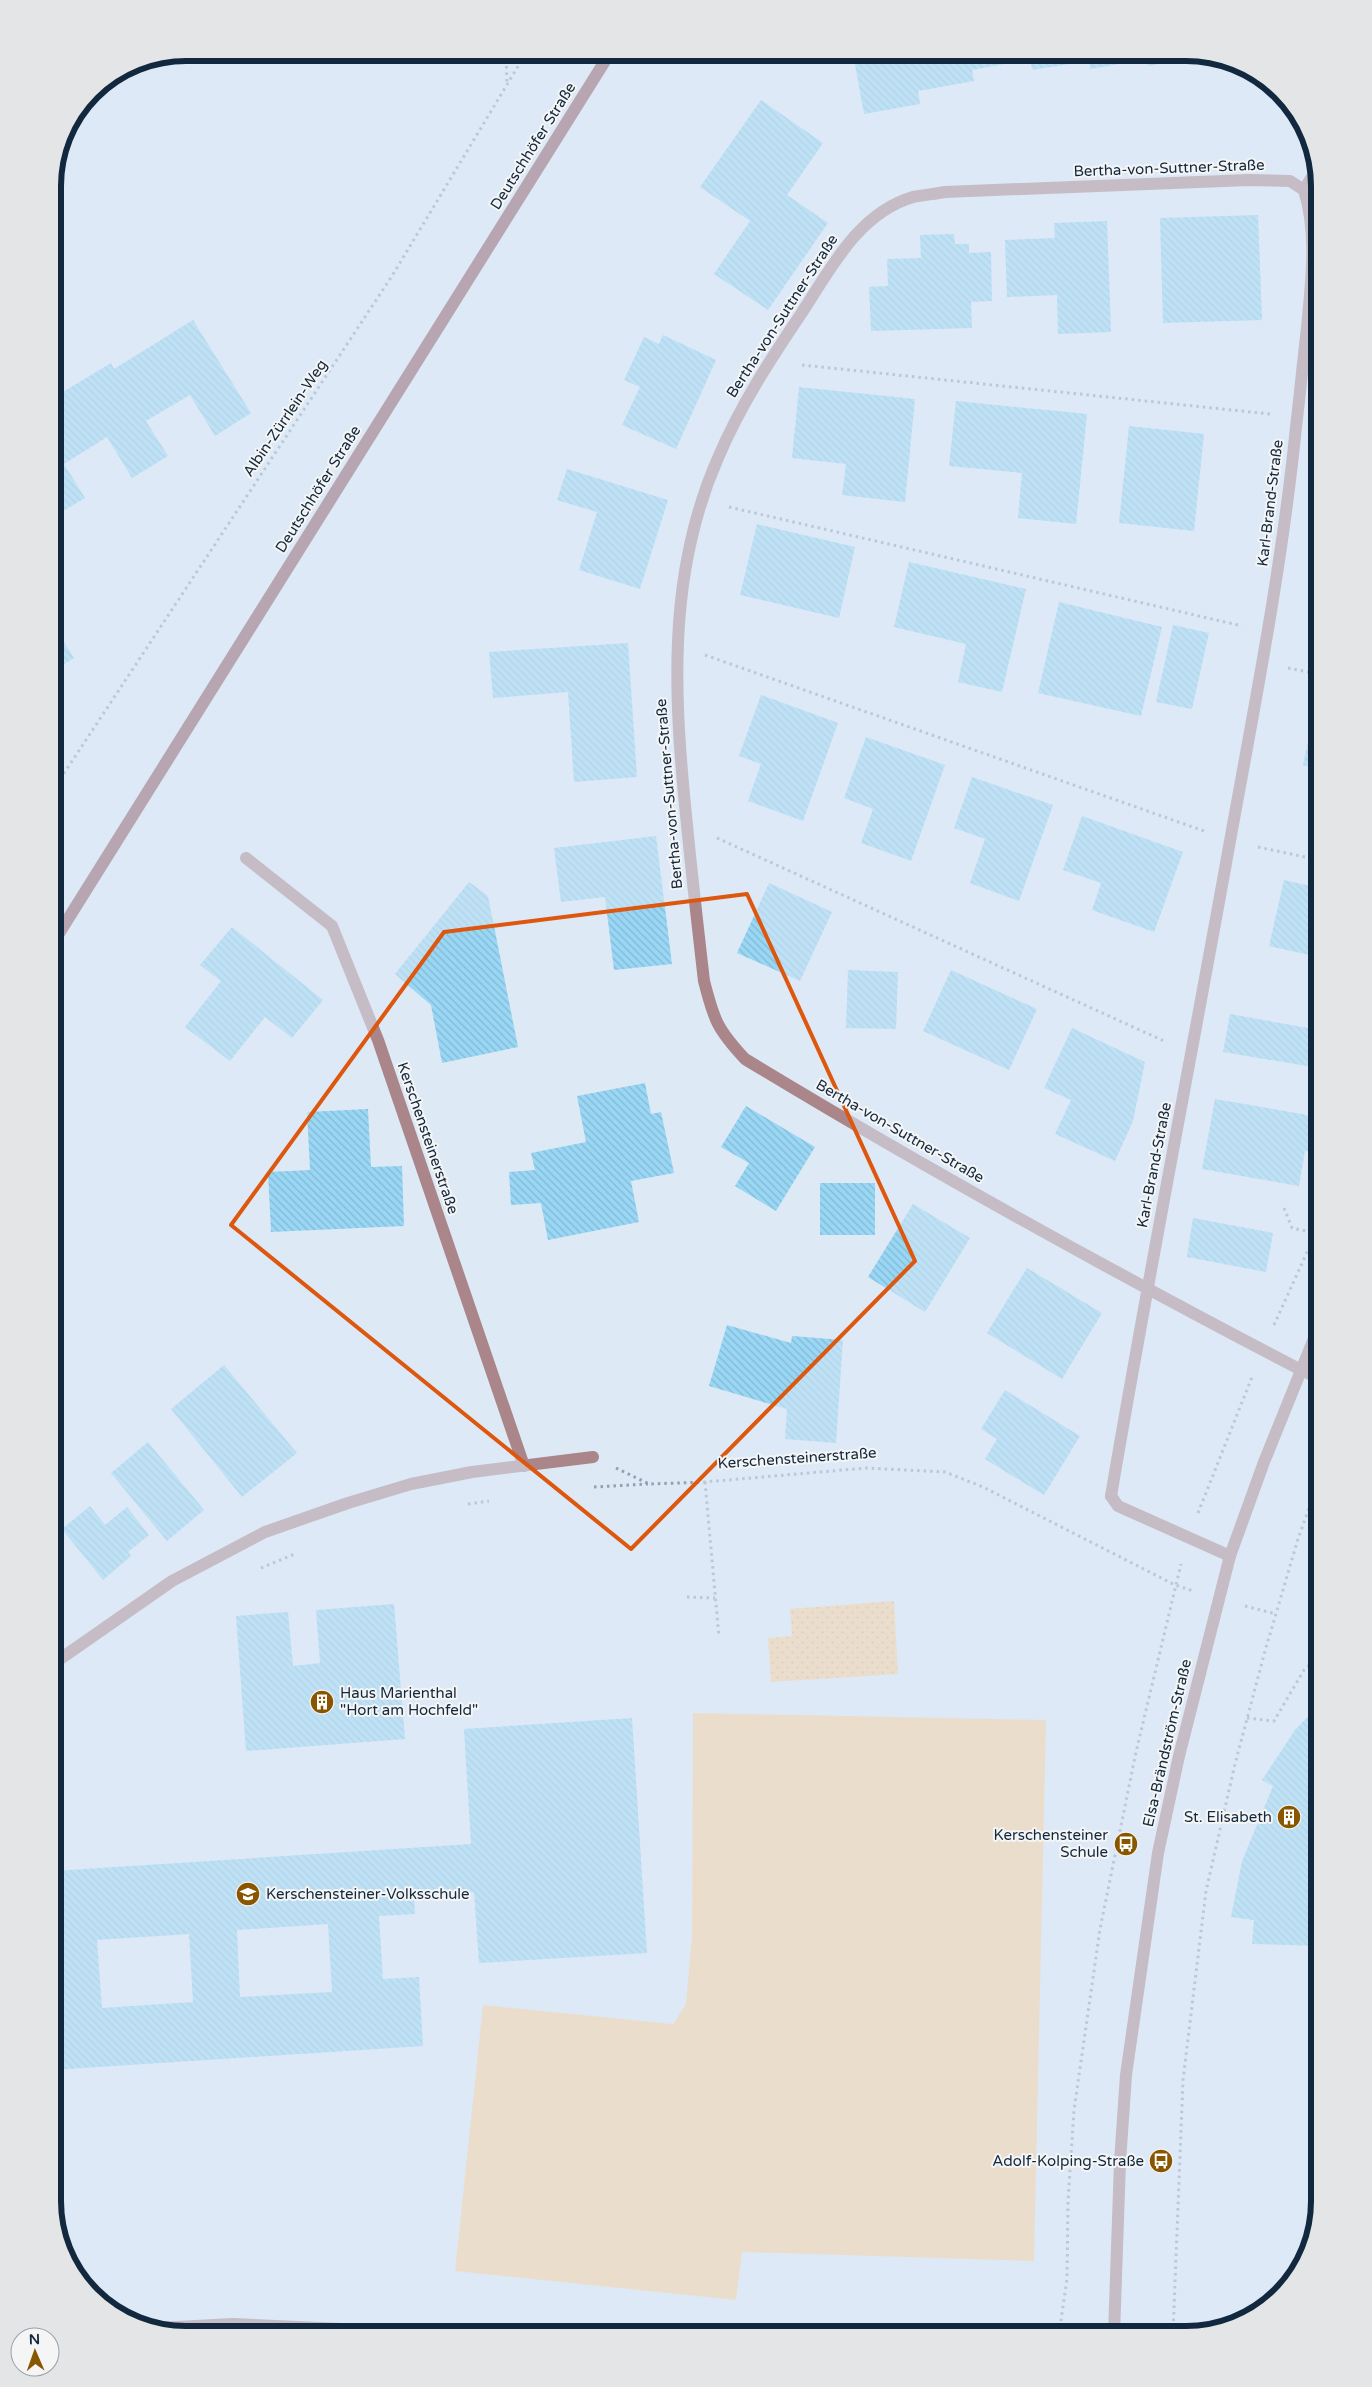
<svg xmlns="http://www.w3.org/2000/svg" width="1372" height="2387" font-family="'Varela Round',sans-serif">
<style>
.grass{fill:url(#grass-dots)}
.pitch{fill:#fdcf9a}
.building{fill:url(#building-back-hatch);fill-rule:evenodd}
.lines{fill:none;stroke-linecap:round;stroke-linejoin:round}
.path{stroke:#91a1b1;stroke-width:3;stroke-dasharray:2.5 4;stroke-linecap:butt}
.lane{stroke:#aa858a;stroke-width:12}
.street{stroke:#aa858a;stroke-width:12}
.secondary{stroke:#8a565d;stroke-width:12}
.marked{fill:none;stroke:#dd570e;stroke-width:4;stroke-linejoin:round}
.labels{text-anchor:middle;stroke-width:4;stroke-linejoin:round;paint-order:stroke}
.street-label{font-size:15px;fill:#11283e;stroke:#f5f5f5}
.poi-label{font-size:15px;fill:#11283e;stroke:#f5f5f5;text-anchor:end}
.rim{fill:none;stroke:#11283e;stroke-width:6}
</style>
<defs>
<pattern id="grass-dots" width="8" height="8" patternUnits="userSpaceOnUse" patternTransform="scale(1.25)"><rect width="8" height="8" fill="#fdcf9a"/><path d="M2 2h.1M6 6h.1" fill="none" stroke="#d8b286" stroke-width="1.8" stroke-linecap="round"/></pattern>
<pattern id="building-back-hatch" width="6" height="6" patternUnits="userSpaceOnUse" patternTransform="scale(1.25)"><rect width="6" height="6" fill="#99d7f5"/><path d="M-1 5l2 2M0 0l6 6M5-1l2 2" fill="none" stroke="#83b9d3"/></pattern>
</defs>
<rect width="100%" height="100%" fill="#dde9f5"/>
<path class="grass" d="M894,1601L898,1674L771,1682L768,1638L792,1636L790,1609Z"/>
<path class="pitch" d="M693,1713L1046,1720L1034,2261L742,2252L736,2300L455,2271L483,2005L673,2024L686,2004L692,1935Z"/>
<g class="building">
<path d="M853,53H1195L1205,56L1148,66L1147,59L1090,69L1089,61L1032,70L1030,59L972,70L974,81L918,91L920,104L864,114Z"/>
<path d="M1205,56L1218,61L1222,62L1207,65Z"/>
<path d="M761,100L823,143L787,195L828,223L768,310L714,274L750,221L700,187Z"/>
<path d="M1258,215L1262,320L1163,323L1160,218Z"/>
<path d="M1107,221L1111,332L1058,334L1057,295L1007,297L1005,240L1055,238L1054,223Z"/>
<path d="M954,234L955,244H969V253L991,252L992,301L971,302L972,328L871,331L869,287L888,286L887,259L921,258L920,235Z"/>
<path d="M193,320L251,413L215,436L190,395L146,421L168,456L132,478L107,437L64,464L85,498L53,517V398L111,363L114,369Z"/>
<path d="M663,335L716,360L676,449L622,425L640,387L624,380L644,337L659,344Z"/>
<path d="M799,387L915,399L905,502L842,495L846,464L792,458Z"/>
<path d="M956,401L1087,414L1076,524L1018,518L1022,473L949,466Z"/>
<path d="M1129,426L1204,434L1194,531L1119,523Z"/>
<path d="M567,469L668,500L640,589L579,570L597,512L557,500Z"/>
<path d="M757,524L855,547L839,618L740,595Z"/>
<path d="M909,562L1026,589L1002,692L958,682L966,644L894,627Z"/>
<path d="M1059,602L1162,627L1141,716L1038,693Z"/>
<path d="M53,624L74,658L53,671Z"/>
<path d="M1173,625L1209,633L1192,709L1156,702Z"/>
<path d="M628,643L637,777L574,782L568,692L493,698L489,652Z"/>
<path d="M761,695L838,723L803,821L748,801L761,764L739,756Z"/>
<path d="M1317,700L1319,701V769L1303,765Z"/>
<path d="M866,737L945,765L911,861L861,843L873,809L844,798Z"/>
<path d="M972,777L1053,805L1019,901L970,883L985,839L954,828Z"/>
<path d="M1082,816L1183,852L1154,932L1092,910L1101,883L1063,870Z"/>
<path d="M656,836L672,964L614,970L605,897L561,902L554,848Z"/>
<path d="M1284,880L1319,888V957L1269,946Z"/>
<path d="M469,882L488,896L518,1047L442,1063L431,1005L395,974Z"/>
<path d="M769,883L832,912L800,981L737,953Z"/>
<path d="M232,927L323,1000L292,1038L265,1017L230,1061L185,1027L221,981L200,965Z"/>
<path d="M848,970L898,972L896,1029L846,1028Z"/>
<path d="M951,970L1037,1009L1009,1070L923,1031Z"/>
<path d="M1230,1014L1319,1030V1068L1223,1052Z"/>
<path d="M1072,1028L1145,1062L1133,1121L1115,1161L1055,1134L1071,1100L1044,1088Z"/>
<path d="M645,1083L651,1114L661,1112L674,1173L631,1181L639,1222L548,1240L541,1203L511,1205L509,1172L535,1170L531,1153L586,1142L577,1096Z"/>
<path d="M1215,1099L1319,1117V1153L1305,1151L1299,1186L1202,1169Z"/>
<path d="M746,1106L815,1147L776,1211L735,1186L749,1163L721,1147Z"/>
<path d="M368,1109L371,1167L402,1166L404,1226L271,1232L268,1172L310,1170L307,1112Z"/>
<rect x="820" y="1183" width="55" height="52"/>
<path d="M913,1204L970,1238L925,1312L868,1277Z"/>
<path d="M1193,1218L1273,1233L1266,1272L1187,1257Z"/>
<path d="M1027,1268L1102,1313L1062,1379L987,1333Z"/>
<path d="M727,1325L791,1343L792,1336L843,1340L836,1443L785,1439L787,1409L709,1386Z"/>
<path d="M224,1365L297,1453L242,1497L171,1409Z"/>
<path d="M1005,1390L1080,1436L1044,1495L985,1459L997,1439L981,1429Z"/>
<path d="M148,1442L204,1510L167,1541L111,1473Z"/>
<path d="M90,1506L105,1525L127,1507L149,1535L128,1552L131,1556L103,1580L62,1529Z"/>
<path d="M394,1604L405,1739L246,1751L236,1616L288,1612L293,1666L320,1663L316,1610Z"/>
<path d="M1319,1705V1946L1252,1944L1254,1920L1231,1917L1242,1861L1273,1786L1262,1780L1295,1730Z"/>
<path d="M632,1718L647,1953L479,1963L474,1892L414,1896L415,1914L379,1916L383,1979L419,1977L423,2046L53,2070V2008H57L53,1948V1871L471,1844L464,1729ZM328,1924L332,1992L240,1997L237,1930ZM189,1934L193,2002L102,2008L97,1940Z"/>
<path d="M1312,2149H1319V2201L1315,2215Z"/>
<path d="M1298,2271L1297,2275L1292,2279V2272Z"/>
</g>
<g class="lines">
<g class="path">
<path d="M506,53L507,82"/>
<path d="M53,232L57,228L53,175"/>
<path d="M802,365L1270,414"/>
<path d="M729,507L1242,626"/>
<path d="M1312,515H1319"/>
<path d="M705,655L1204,831"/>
<path d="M1288,668L1319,674"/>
<path d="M53,790L392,276L526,53"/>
<path d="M717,838L1164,1041"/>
<path d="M1258,847L1319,860"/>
<path d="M1284,1208L1292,1228L1316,1233"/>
<path d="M1274,1325L1319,1226"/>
<path d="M616,1468L649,1484L705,1482L866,1468L945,1472L983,1487L1175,1585L1193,1591"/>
<path d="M705,1482L719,1637"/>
<path d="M594,1487L648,1484"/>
<path d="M468,1504L489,1501"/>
<path d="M1198,1513L1252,1377"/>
<path d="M261,1568L297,1553"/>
<path d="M687,1597L715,1598"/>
<path d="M1245,1606L1276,1614"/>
<path d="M53,1697L60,1691"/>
<path d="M1247,1718L1274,1721L1304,1670L1319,1656"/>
<path d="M1118,1842L1126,1844"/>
<path d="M1059,2334L1067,2279L1068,2201L1074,2110L1100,1929L1136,1752L1181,1564"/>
<path d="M1173,2334L1183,2080L1206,1891L1235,1764L1265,1651L1298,1539L1319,1480"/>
</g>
<path class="lane" d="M1111,1496L1118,1506L1230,1556"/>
<g class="street">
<path d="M1304,190L1290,181L1249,180L945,192C934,194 923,195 913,197C858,213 830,270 801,314C770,360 740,406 718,458C666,576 674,699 687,825C692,877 698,929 704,981C714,1020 717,1029 745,1059C926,1169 1113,1272 1301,1370L1319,1378"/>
<path d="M246,858L332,926L378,1040L524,1466"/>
<path d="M1111,1496C1148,1277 1191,1059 1230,841C1255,703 1282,567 1296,427C1300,394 1303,361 1307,328C1311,282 1318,235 1304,190L1316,170"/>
<path d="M53,1664L172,1581L265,1532L348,1503L411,1484L472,1472L593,1457"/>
<path d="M159,2328L232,2324L451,2334"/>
<path d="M1114,2334L1120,2162L1126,2075L1158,1853L1179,1756L1230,1556L1264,1462L1319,1326"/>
</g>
<path class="secondary" d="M53,943L610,53"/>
</g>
<path d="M0 0H1372V2387H0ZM747,894L915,1261L631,1549L231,1225L444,932Z" fill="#dde9f5" fill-opacity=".55" fill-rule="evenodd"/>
<path class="marked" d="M747,894L915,1261L631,1549L231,1225L444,932Z"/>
<defs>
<g id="building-disc" transform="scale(1.25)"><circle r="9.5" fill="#895600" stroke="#f5f5f5"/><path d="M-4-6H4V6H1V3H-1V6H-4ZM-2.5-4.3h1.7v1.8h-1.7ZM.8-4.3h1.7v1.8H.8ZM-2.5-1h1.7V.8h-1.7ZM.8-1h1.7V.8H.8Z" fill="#fff"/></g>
<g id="bus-disc" transform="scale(1.25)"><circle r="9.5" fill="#895600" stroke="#f5f5f5"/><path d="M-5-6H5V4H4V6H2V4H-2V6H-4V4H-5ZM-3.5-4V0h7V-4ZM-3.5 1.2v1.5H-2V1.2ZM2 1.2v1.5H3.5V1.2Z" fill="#fff"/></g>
<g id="school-disc" transform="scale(1.25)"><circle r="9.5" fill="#895600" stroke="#f5f5f5"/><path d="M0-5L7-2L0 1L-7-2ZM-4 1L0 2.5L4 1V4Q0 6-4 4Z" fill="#fff"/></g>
</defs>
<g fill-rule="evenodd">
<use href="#building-disc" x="322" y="1702"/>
<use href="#building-disc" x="1289" y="1817"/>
<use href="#bus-disc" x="1126" y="1844"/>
<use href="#school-disc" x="248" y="1894"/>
<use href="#bus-disc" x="1161" y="2161"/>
</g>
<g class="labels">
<g class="street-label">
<text transform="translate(533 146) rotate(-58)" y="5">Deutschhöfer Straße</text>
<text transform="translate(1169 168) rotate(-2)" y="5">Bertha-von-Suttner-Straße</text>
<text transform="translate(782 316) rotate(-57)" y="5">Bertha-von-Suttner-Straße</text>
<text transform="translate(285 418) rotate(-56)" y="5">Albin-Zürrlein-Weg</text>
<text transform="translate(318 489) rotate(-58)" y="5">Deutschhöfer Straße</text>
<text transform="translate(1270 503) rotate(-83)" y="5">Karl-Brand-Straße</text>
<text transform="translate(669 794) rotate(-95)" y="5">Bertha-von-Suttner-Straße</text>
<text transform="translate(900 1131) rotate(30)" y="5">Bertha-von-Suttner-Straße</text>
<text transform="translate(428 1138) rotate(71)" y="5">Kerschensteinerstraße</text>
<text transform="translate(1154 1165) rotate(-79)" y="5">Karl-Brand-Straße</text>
<text transform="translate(797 1458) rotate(-4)" y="5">Kerschensteinerstraße</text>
<text transform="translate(1167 1743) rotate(-77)" y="5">Elsa-Brändström-Straße</text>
</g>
<g class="poi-label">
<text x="340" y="1698" text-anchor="start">Haus Marienthal<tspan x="340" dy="17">"Hort am Hochfeld"</tspan></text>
<text x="1272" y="1822">St. Elisabeth</text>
<text x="1108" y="1840">Kerschensteiner<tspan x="1108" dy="17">Schule</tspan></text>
<text x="266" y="1899" text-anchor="start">Kerschensteiner-Volksschule</text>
<text x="1144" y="2166">Adolf-Kolping-Straße</text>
</g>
</g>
<path d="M0 0H1372V2387H0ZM186 61H1186A125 125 0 0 1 1311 186V2201A125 125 0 0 1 1186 2326H186A125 125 0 0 1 61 2201V186A125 125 0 0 1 186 61Z" fill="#e3e5e6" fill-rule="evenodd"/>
<path class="rim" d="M186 61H1186A125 125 0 0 1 1311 186V2201A125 125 0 0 1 1186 2326H186A125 125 0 0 1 61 2201V186A125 125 0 0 1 186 61Z"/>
<g transform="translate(35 2352) rotate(358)"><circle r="24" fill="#f5f5f5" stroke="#9aa3ac"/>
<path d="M0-4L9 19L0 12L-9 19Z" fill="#895600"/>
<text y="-8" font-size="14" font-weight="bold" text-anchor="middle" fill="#11283e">N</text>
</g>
</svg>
